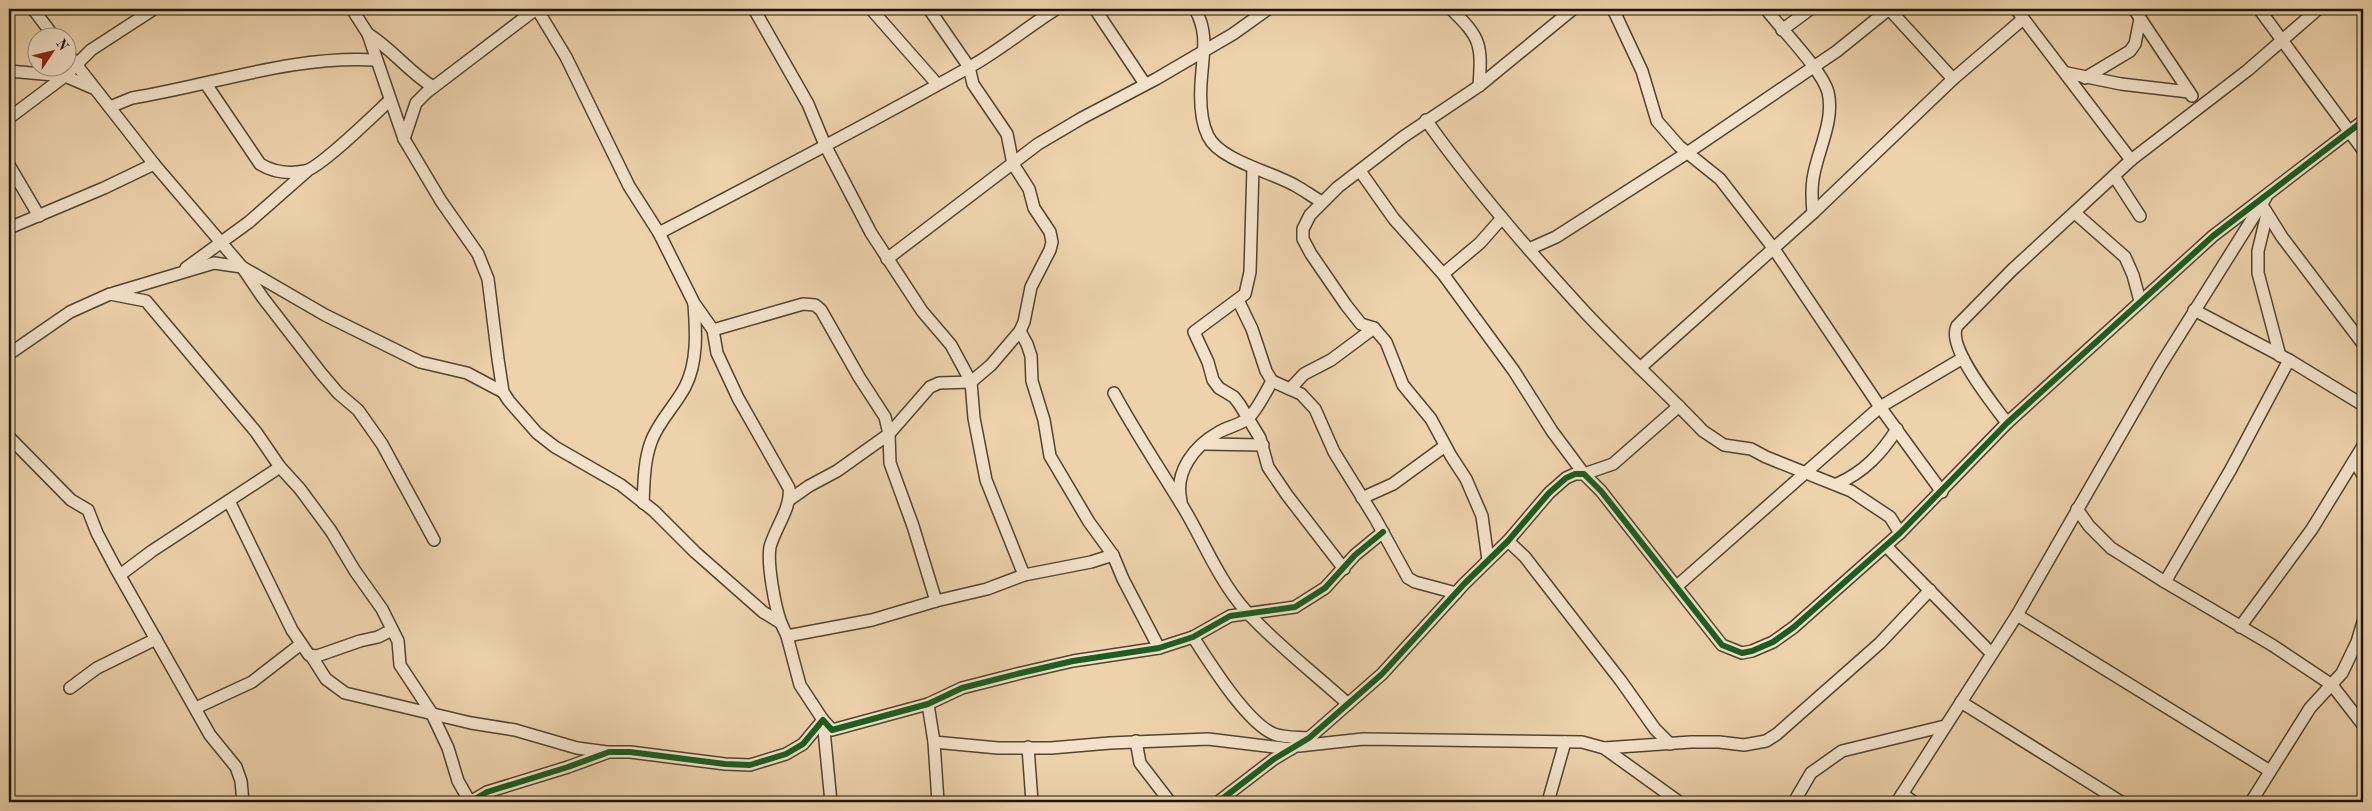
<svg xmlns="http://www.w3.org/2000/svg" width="2372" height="811" font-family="'Old Standard TT',serif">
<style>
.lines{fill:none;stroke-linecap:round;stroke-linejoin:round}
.street-casing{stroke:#524431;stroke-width:14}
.street{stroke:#f3e2c9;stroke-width:11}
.cycleway-casing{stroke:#f3e2c9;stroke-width:9}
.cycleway{stroke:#1b5e20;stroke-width:6}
</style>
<rect width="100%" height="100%" fill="#edd2ac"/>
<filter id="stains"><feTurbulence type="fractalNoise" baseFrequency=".004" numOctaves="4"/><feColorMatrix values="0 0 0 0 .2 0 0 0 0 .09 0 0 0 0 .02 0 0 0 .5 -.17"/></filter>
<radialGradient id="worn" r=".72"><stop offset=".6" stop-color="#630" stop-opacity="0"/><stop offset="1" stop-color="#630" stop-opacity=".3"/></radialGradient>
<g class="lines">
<g class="street-casing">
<g id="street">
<path d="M33,9L55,38"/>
<path d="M352,9L368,34L404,139L441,201L478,254L488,279L498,359L503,392L509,401L537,433L555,447L621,485L654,511L695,552L763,612L781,623L787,636L800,685L823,720L831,802"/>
<path d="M537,9L566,57L629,186L659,233L694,303L713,330L717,353L738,398L789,488C792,507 775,528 770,547C767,564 775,607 781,623"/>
<path d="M754,9L808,104L825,145L871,233L922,311L951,345L971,382L974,418L986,480L1024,575"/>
<path d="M871,9L937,84"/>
<path d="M1095,9L1145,84"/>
<path d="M1195,9C1207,30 1204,48 1202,71C1200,90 1199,118 1208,136C1220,161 1273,172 1296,186C1305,191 1313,197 1322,202"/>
<path d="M1451,9C1481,38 1482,44 1479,86"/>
<path d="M1613,9L1642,71L1657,121L1679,146L1720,179L1737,201L1774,249L1880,407L1942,492"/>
<path d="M1766,9C1781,29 1822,70 1828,92C1835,121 1817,151 1813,179C1811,191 1812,202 1813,213"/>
<path d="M2016,9L2131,160"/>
<path d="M2134,9L2192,96"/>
<path d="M2259,9L2363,150"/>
<path d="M1782,30L1809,10"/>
<path d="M368,34C392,49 409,72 433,87"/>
<path d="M68,54L154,164L242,267L263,298L321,373L338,393L358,410L382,444L434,540"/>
<path d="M9,71L65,76L93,88"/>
<path d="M2067,73L2121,84L2189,92"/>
<path d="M2085,78L2130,51L2135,44L2140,19"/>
<path d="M206,84L260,164C273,172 289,174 305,171C320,168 375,114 389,101"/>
<path d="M110,107L132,98C213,85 293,55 376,60"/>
<path d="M9,118L65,76L91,50L154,9"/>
<path d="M1426,120C1473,187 1528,250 1583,310C1622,352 1664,390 1703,431L1724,445L1751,449L1766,457L1851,491L1890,517L1900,533"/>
<path d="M404,139L416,103L427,92L536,9"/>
<path d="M9,165L39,216"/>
<path d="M1253,168L1250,272L1245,294L1194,332L1208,362L1213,380L1219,388L1234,397L1240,405L1260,438L1268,467L1287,495L1344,569"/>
<path d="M1360,171L1394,219L1443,274L1514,371L1552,431L1584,474L1613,464L1679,406"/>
<path d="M2114,176L2140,216"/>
<path d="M2262,205L2282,237L2363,344"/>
<path d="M2075,213L2125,257L2133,275L2140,301"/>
<path d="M2267,214L2258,251V273L2280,356"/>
<path d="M9,228L104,188L154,164"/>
<path d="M659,233C763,179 866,125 968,68C999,51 1026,28 1056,9"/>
<path d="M1529,249L1556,237L1687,153L1837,51L1889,9L1953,79"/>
<path d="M887,259L1038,144L1082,118L1156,79L1233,34L1268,9"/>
<path d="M186,268L249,222L307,171"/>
<path d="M1443,274L1480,243L1502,218"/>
<path d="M114,293L214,263L242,267L325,315L420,362L467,373L503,392"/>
<path d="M2194,310L2289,360L2363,405"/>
<path d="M713,330L803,304L815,305L821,310L859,377L885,417L889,434L890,463L913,526L936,601"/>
<path d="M1020,331L1027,344L1031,356L1032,381L1044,420L1050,456L1089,522L1113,555L1123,579L1159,648"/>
<path d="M9,354L70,312L110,294L146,301L256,432L280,467L300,489L331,531L355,571L382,609L398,641L400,665L431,712L448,748L458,781L470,802"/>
<path d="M1640,368L1813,213L1953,79L2023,19"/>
<path d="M1272,381L1301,394L1315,409L1334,452L1375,518L1408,578L1415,582L1456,593"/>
<path d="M1290,389L1304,374L1331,360L1374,328"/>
<path d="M1114,393C1135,432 1160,469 1183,507C1204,542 1219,581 1246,611C1277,645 1314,673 1348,704"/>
<path d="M2007,423C1994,405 1946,347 1957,326L2012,270L2131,160L2248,70L2318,9"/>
<path d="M9,437L71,500L88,510L97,533L115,567L210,735L236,767L241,781L243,802"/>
<path d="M1205,444L1263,445"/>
<path d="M2354,461L2363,475"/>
<path d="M1837,484C1864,472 1881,454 1897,429"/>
<path d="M1362,498L1393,484L1445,446"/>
<path d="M789,500L809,486L837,471L889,434L930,387L939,383L971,382L991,365L1020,331L1024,322L1031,287L1050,250L1052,242L1050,232L1034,208L1029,189L1013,164L1007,134L973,84L969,67L929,9"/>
<path d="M229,501L292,630L309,655L317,656L360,641L378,637L392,630"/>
<path d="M1181,501C1174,472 1194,446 1219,432C1228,427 1239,425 1247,419C1255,414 1267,390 1272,381L1266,371L1252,329L1238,300"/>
<path d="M643,503C644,483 644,461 651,442C658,422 675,406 685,387C698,362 696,331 694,304"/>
<path d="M2077,509L2089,526L2111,548L2165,582L2272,645L2332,685L2363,725"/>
<path d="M1508,541L1525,557L1621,681L1655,729L1670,744"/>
<path d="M1886,546L1991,653"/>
<path d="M1488,560L1482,516L1466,479L1451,456L1431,419L1403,385L1386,342L1374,328L1361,324L1346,305L1311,254L1303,239V229L1310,215L1338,187L1403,137L1479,86L1573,9"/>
<path d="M120,575L152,551L280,467"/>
<path d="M2165,582L2231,469L2289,360"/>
<path d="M1677,586L1880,407L1963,358"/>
<path d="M2017,615L2270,771"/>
<path d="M2240,627L2312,529L2363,446"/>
<path d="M787,636L872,620L936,601L987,589L1024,575L1091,562L1113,555"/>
<path d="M1193,637C1209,662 1247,723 1274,734C1285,738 1297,737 1309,738"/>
<path d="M312,657L326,679L345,693L471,723L515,730L577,748L607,752"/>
<path d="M70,688L97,668L156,639"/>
<path d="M1961,702L2121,802"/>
<path d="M928,704L934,742L938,802"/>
<path d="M197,710L200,706L252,682L301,644"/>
<path d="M1136,741L1140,763L1170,802"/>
<path d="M934,742L998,748H1051L1110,743L1208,739L1291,749"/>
<path d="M1299,746L1363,739L1582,742L1604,748L1679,802"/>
<path d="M1028,747L1032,802"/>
<path d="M1604,748L1691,742H1719L1744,745L1766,741L1777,734L1880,643L1930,590"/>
<path d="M1902,794L1914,802"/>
<path d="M470,802L487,792L568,767L609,752H630L725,764L750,765L786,754L803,744L823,720L832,730L928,704L962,688L1021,673L1073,661L1159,648L1193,637L1230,616L1295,607L1325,588L1355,555L1383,532"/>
<path d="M1218,802L1274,759L1309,738L1382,674L1464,584L1508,541L1549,493L1566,478L1575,474H1584L1601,491L1722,645L1742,653L1752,651L1773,642L1794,627L1900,533L2007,423L2213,236L2363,121"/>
<path d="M1548,802L1565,742"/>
<path d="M1794,802L1811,773L1842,751L1945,726"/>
<path d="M1897,802L2017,615L2160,366L2266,197"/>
<path d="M2251,802L2310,708L2342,673L2357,642L2363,622"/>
</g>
</g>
<use href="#street" class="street"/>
<g class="cycleway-casing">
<g id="cycleway">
<path d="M470,802L487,792L568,767L609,752H630L725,764L750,765L786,754L803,744L823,720L832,730L928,704L962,688L1021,673L1073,661L1159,648L1193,637L1230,616L1295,607L1325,588L1355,555L1383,532"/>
<path d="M1218,802L1274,759L1309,738L1382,674L1464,584L1508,541L1549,493L1566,478L1575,474H1584L1601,491L1722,645L1742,653L1752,651L1773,642L1794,627L1900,533L2007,423L2213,236L2363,121"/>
</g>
</g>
<use href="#cycleway" class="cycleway"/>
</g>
<rect width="2372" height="811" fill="none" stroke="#edd2ac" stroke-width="30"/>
<rect x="10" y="10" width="2352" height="791" fill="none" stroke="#1e1508" stroke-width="2.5"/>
<rect x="15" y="15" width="2342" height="781" fill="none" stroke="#1e1508"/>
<g transform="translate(52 52) rotate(55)"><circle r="24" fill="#f3e2c9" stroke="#9e907c"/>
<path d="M0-4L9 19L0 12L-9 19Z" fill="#8f2418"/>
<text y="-8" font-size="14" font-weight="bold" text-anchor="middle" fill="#1e1508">N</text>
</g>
<rect width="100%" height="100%" filter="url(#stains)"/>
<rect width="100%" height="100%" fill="url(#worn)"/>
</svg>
